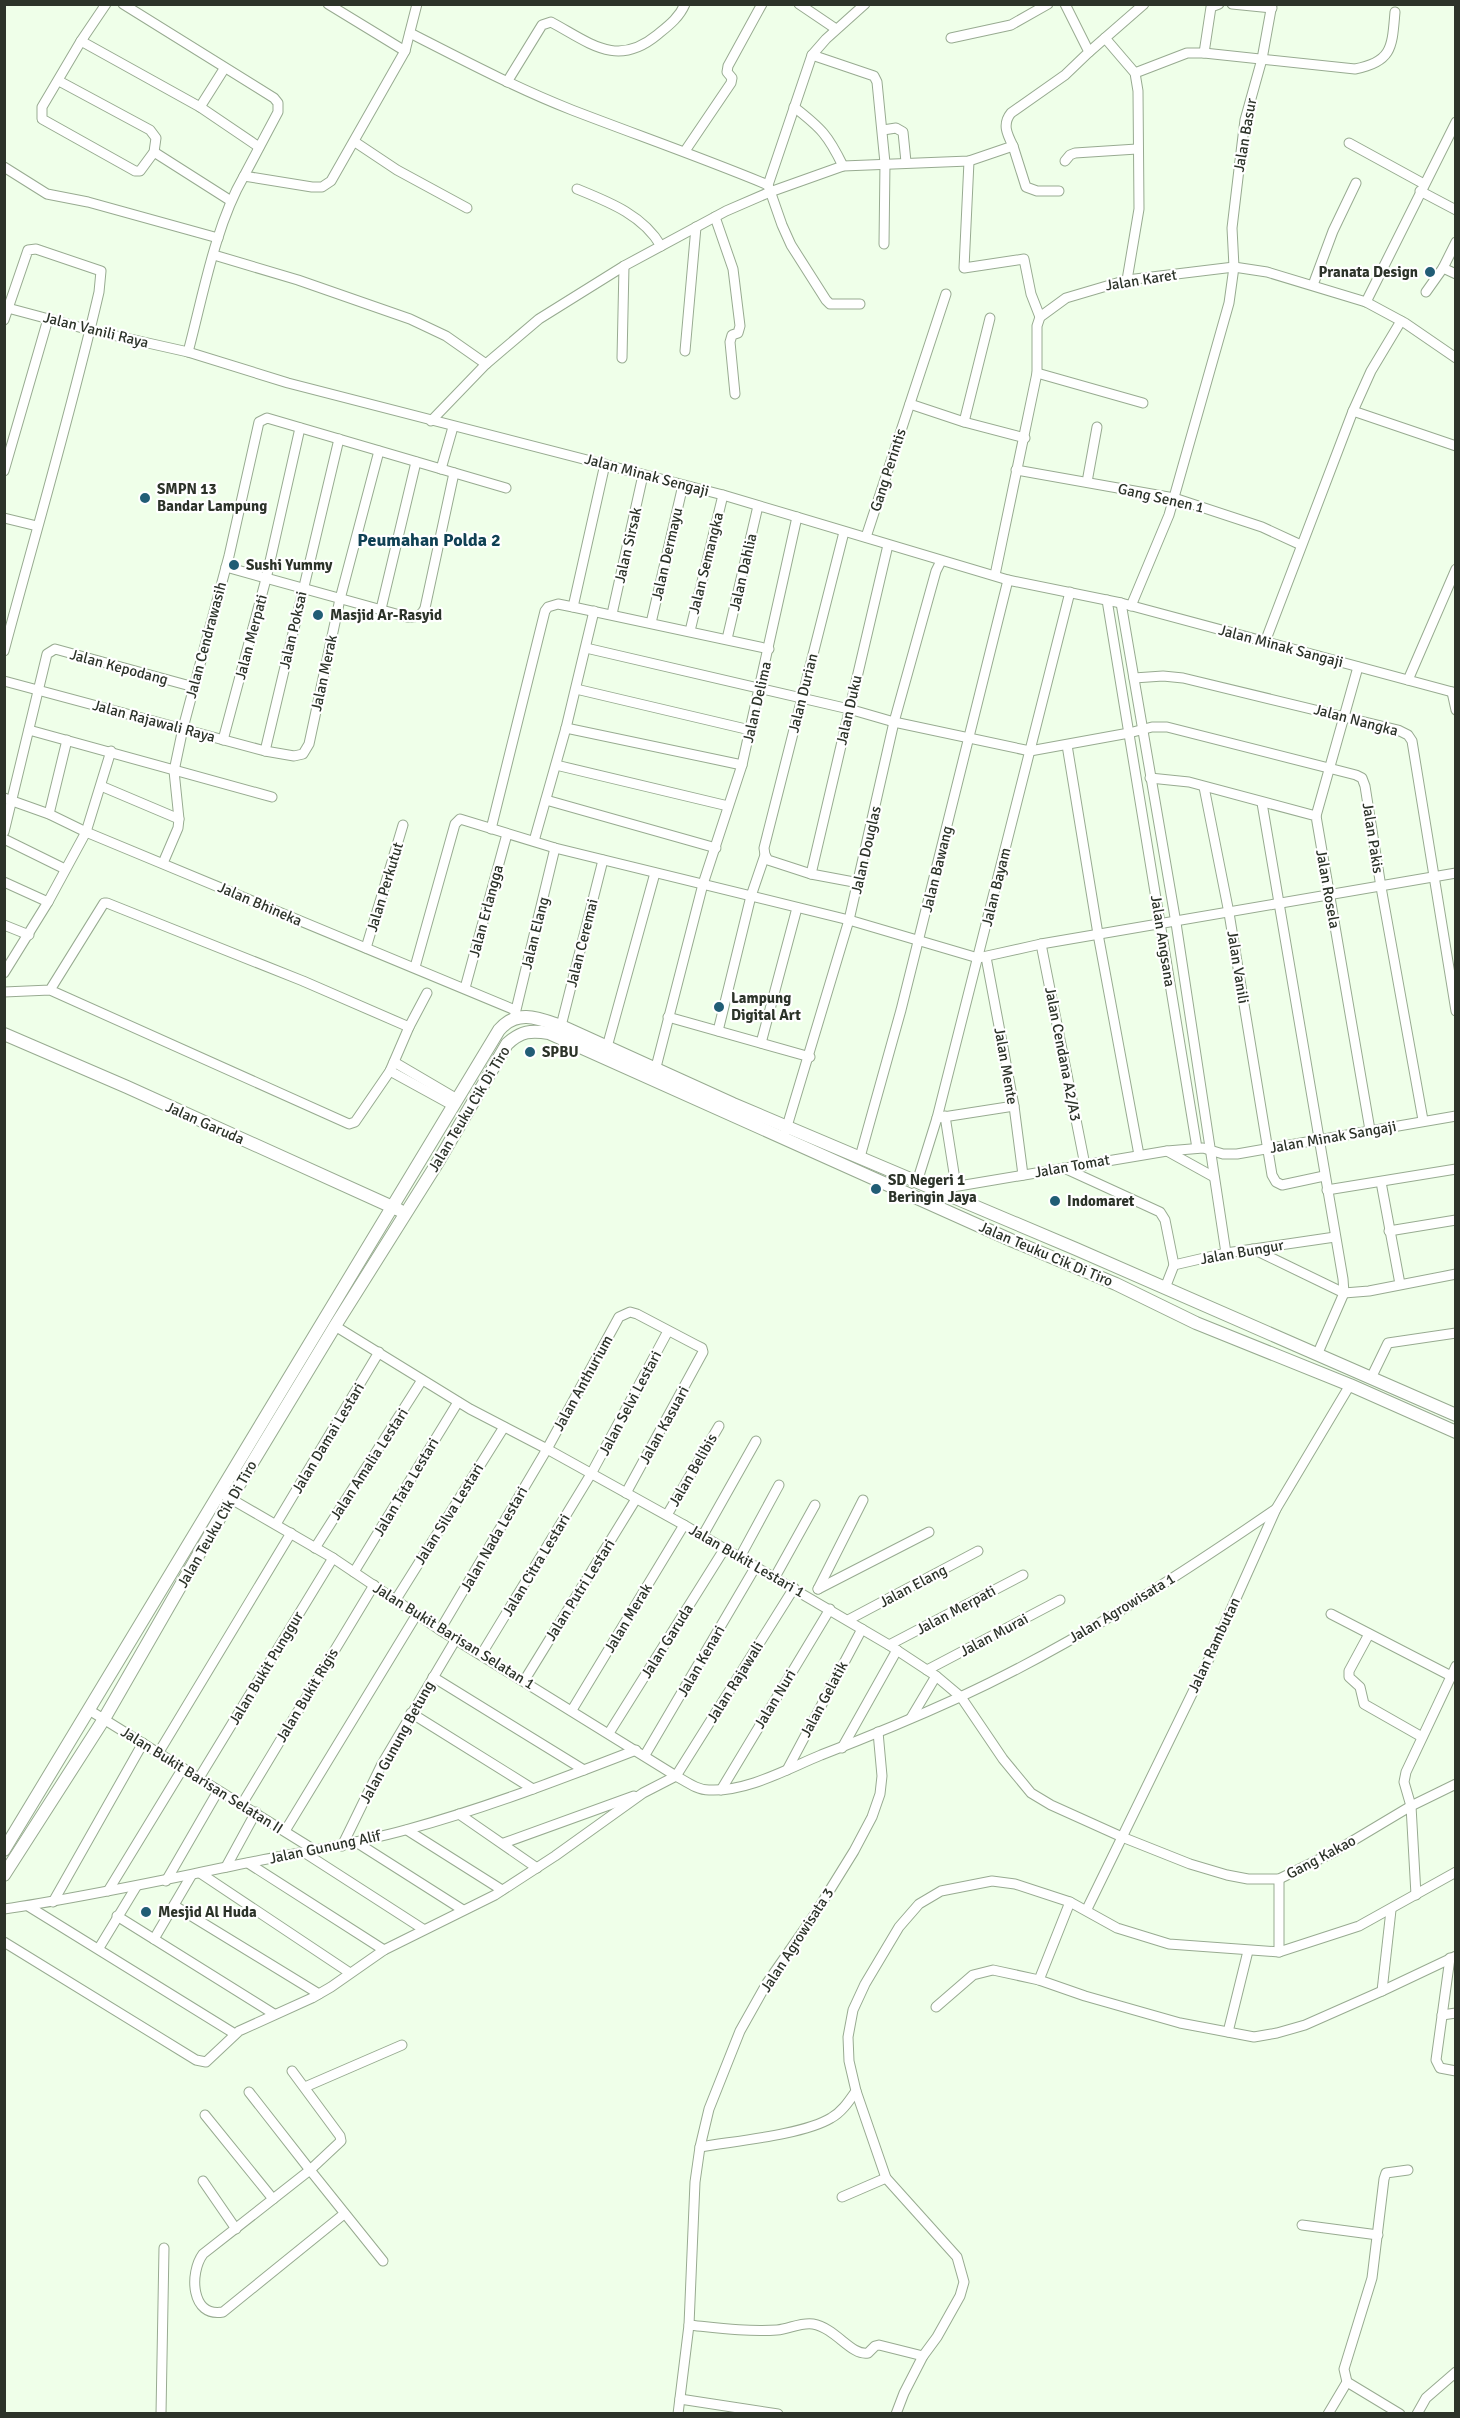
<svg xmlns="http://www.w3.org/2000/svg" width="1460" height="2418" font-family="Signika,sans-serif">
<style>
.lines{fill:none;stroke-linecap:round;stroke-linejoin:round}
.minor-casing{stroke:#98ab91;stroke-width:11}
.tertiary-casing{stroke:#98ab91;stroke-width:14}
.minor{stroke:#fff;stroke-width:9}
.tertiary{stroke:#fff;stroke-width:12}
.poi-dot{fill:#215d75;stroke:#fff;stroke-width:2}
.labels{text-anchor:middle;stroke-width:4.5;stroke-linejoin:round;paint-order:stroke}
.street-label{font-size:15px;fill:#2c3329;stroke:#fff}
.poi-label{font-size:15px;font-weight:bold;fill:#2c3329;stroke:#fff;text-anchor:start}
.quarter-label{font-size:18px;font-weight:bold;fill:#104154;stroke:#fff}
</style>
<rect width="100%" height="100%" fill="#efffe9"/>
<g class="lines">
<g class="minor-casing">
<g id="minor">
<path d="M123,4L274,98L278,103V112L244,176"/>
<path d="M328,4L405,51"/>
<path d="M799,4L836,29"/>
<path d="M1232,4L1272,8"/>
<path d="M410,33C463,60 516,88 572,110C637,135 703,158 768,185"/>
<path d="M951,38L1011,25L1048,4"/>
<path d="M1105,38L1135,73L1138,91L1139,209L1127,280"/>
<path d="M81,41L106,4"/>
<path d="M1089,52L1144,4"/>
<path d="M1204,53L1211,7L1219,4"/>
<path d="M812,55L874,76L877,82L885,163L884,244"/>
<path d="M1135,73L1187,53H1204L1355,69C1393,62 1392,46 1395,12"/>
<path d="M59,81L150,130L156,138L154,152L140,171H135L42,119V107L81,41L200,107L259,147"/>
<path d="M507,82L542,25L551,22C590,43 617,68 657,35C668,26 679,18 685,4"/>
<path d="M200,107L224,69"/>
<path d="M794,107C821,128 828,135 843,166"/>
<path d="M883,130L896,128L903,132L906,162"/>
<path d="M355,142L397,170L467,208"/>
<path d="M1349,143L1424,184"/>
<path d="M1013,146L1026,187L1037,191H1059"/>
<path d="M685,151L731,83L732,78L727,72L728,66L762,4"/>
<path d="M154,152L231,201"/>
<path d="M969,161L964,268L1024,259L1031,294L1040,317"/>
<path d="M1065,161L1070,155L1075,153L1137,149"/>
<path d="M4,167L47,194L88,202L218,238"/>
<path d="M577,189C609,202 643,215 661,246"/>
<path d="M1420,191L1456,210"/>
<path d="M715,217L733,269L740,326L738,333L732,335L730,342L735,394"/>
<path d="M1456,242L1443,268L1456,274"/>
<path d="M214,255L298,280L410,319L446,336L486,364"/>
<path d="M1313,285L1333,231L1356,183"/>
<path d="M1426,292L1443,268"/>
<path d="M1366,302L1456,122"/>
<path d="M860,304H830L826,300L791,245L782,225L768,185L812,55L826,39L865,4"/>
<path d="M4,307L90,330L188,352L288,383L723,495L1008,580L1121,603L1456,693"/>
<path d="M4,320L28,250L36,249L101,271L99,292C71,413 36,531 4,651"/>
<path d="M685,351L696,227"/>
<path d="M188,352C203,296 215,226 244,176L312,187H322L331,181L405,51L417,4"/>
<path d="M622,358L624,266"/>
<path d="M1037,373L1143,403"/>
<path d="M910,404L964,422L1025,438"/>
<path d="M1353,411L1456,446"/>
<path d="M431,421L486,364L539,319L624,266L726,211L770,192L843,166L969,161L1013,146C1007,134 1002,124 1011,113L1065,75L1089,52L1065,4"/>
<path d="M964,422L990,318"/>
<path d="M441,469L453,427"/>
<path d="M1016,470L1174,498L1262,527L1301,545"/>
<path d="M4,471L48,319"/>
<path d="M1087,482L1097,427"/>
<path d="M4,518L37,526"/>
<path d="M866,537L946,294"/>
<path d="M226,567L407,617C416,617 421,617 425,608L454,473"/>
<path d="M995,575L1037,373V326L1040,317L1066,298L1127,280L1234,267L1267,272L1366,302L1405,323L1456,358"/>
<path d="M1107,600L1197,1148"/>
<path d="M1121,603L1176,923L1226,1253"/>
<path d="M1131,606L1169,515L1229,303L1234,267L1232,228L1242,144L1245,120L1262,59L1272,4"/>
<path d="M573,607L605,464"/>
<path d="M381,609L416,462"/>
<path d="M612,614L643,475"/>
<path d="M651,623L683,485"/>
<path d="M690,631L723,495"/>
<path d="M727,639L758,506"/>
<path d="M1265,642L1353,411L1371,371L1401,321"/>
<path d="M586,648L849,709L894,722L1030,751L1129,733L1152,727H1167L1356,775L1362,778L1365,786L1381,887L1423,1120"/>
<path d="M1134,678L1163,676L1183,678L1398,730L1408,735L1412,741L1456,1011"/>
<path d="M1408,680L1456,569"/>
<path d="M4,681L265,751L294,756L303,754L309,744L340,599L379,451"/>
<path d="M576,689L750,730"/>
<path d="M1452,692L1456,710"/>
<path d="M566,728L742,765"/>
<path d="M29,730L272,797"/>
<path d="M223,740L266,579L300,428"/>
<path d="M1067,745L1098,934L1139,1155"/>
<path d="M265,751L339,439"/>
<path d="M556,765L728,806"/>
<path d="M1150,778L1189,782L1316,816L1370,1130"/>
<path d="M101,786L179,819"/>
<path d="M1204,787L1229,913L1272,1175L1276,1182L1282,1185L1324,1176"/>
<path d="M4,798L49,814L86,832L515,1010"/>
<path d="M546,800L716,848"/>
<path d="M1262,803L1343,1279L1344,1293L1317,1355"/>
<path d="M49,814L67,740"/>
<path d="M1316,816L1358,667"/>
<path d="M491,829L545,611L548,607L558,604L573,607L769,649"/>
<path d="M4,832L47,654L55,649L194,687"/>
<path d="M4,839L65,869"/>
<path d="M534,841L566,728L594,611"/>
<path d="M765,855L768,860L811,874L859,883"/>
<path d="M163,863L178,828L179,819L174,771L183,728L229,556L259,422L267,418L506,488"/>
<path d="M811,874L888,545"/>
<path d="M4,882L48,902"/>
<path d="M4,925L29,935"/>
<path d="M1041,944L1085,1165"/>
<path d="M366,948L403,825"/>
<path d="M986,957L1014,1106L1023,1175"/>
<path d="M415,967L455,824L460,819L555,848L849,920L978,958L1041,944L1456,873"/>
<path d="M4,973L48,902L86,832L111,751"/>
<path d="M465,988L507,834"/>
<path d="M4,992L50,990L349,1124L355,1122L390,1071L409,1027L303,981L107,903H104L50,990"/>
<path d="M515,1014L555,848"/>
<path d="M668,1017L810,1057"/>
<path d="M561,1026L603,860"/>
<path d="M409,1027L427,993"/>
<path d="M718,1031L751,896L765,855L764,848L844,532"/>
<path d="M761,1043L797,908"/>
<path d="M607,1047L655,873"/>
<path d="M394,1062L457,1099"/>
<path d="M390,1071L452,1105"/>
<path d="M654,1075L703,884L742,765L797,517"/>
<path d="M945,1116L956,1186"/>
<path d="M937,1118L1014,1106"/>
<path d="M785,1133L849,920L894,722L936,571L941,561"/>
<path d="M1167,1151L1214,1177"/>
<path d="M860,1157L901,1010L1008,580"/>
<path d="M1064,1168L1160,1212L1165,1220L1174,1265"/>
<path d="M917,1182L937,1118L1070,592"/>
<path d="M1381,1182L1400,1284"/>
<path d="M935,1190L1167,1151L1203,1148L1223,1154H1237L1456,1116"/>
<path d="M1327,1190L1456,1169"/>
<path d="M1389,1231L1456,1220"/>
<path d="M1253,1249L1344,1293L1369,1291L1456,1274"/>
<path d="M1165,1288L1174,1265L1226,1253L1335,1237"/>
<path d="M335,1326L470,1409L547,1449L684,1525L889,1645L936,1676L961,1697L1003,1759L1031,1793L1051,1805L1122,1837L1190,1864L1227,1875L1248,1879H1279L1334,1852L1411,1806L1456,1784"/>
<path d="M1371,1378L1388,1343L1456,1333"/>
<path d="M226,1496L333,1558L440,1630L676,1776L794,1588"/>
<path d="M667,1515L719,1426"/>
<path d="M276,1524L379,1352"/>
<path d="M703,1535L756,1441"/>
<path d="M315,1548L422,1380"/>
<path d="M740,1557L779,1485"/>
<path d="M354,1572L458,1402"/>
<path d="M775,1577L815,1505"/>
<path d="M818,1589L929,1532"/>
<path d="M818,1589L863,1500"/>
<path d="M395,1601L504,1427"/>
<path d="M1331,1614L1451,1676"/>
<path d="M848,1620L978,1551"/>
<path d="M440,1630L547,1449L619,1317L630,1312L637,1314L696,1345L702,1348L703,1352L626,1493"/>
<path d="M1369,1634L1349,1671V1677L1360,1687L1364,1704L1422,1737"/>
<path d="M889,1645L1023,1575"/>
<path d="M481,1655L591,1474L668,1331"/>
<path d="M927,1670L1060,1600"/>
<path d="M433,1677L584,1770"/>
<path d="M524,1681L636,1499"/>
<path d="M89,1710L316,1851"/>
<path d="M572,1710L684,1525"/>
<path d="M411,1713L533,1789"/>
<path d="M911,1718L936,1676"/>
<path d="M609,1733L725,1548"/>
<path d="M842,1748L897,1650"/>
<path d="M159,1752L291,1533"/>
<path d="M645,1755L756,1566"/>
<path d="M787,1770L862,1629"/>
<path d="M199,1778L333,1558"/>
<path d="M721,1790L830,1609"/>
<path d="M242,1804L374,1585"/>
<path d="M459,1814L537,1868"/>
<path d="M407,1830L502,1890"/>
<path d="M285,1831L417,1614"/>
<path d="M356,1842L463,1910"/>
<path d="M504,1843L634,1796"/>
<path d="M342,1846L382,1764L456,1639"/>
<path d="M305,1853L423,1929"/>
<path d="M248,1863L384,1950"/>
<path d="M226,1867L256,1812"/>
<path d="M200,1873L350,1973"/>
<path d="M1279,1879V1952"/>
<path d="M166,1881L218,1791"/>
<path d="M108,1891L183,1768"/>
<path d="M1416,1895L1411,1806L1404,1782L1406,1772L1456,1666"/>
<path d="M53,1902L143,1743"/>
<path d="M28,1906L235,2034"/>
<path d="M175,1906L319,1994"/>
<path d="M4,1909C79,1898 153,1882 227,1867C288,1854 349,1846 409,1829C486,1808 561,1779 636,1750"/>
<path d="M1087,1909L1208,1661L1276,1509L1350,1385"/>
<path d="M117,1916L274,2014"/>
<path d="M154,1939L191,1876"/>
<path d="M4,1942L196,2060L206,2062L239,2031L312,1998L331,1987L384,1950L495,1895L555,1856L643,1793L676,1776C687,1782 697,1790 709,1790C747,1792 787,1769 821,1755C868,1737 914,1718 960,1697C1069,1647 1177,1577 1276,1509"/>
<path d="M99,1948L136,1887"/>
<path d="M1450,1958L1436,2060L1440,2068L1456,2071"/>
<path d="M1039,1980L1070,1902"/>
<path d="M1382,1991L1391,1910"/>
<path d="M936,2007L973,1975L993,1970L1039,1980L1085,1996L1180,2023L1254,2037L1277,2033L1305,2025L1382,1991L1456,1956"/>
<path d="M1442,2015L1456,2013"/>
<path d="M1228,2032L1248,1951"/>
<path d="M305,2087L402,2045"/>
<path d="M856,2091L886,2178L957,2257L964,2282L960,2296L937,2337L923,2356L904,2393L896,2414"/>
<path d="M249,2092L310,2170L341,2141L340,2136L292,2071"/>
<path d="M205,2115L273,2199"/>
<path d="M700,2147C734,2141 803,2135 831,2118C842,2112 849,2101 856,2091L849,2061L848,2037L853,2010L865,1984L899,1927L919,1904L941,1891L992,1881L1015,1884L1070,1902L1117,1928L1169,1944L1279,1952L1359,1926L1456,1872"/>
<path d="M203,2181L236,2229"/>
<path d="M842,2197L886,2178"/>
<path d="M344,2214L223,2312C191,2318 189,2273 203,2254L310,2170L383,2261"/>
<path d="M1302,2225L1378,2235"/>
<path d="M689,2325C718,2328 747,2332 777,2330C789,2329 801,2322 813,2324C836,2328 851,2356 868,2353L875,2346L879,2345L923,2356"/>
<path d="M680,2399L778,2414"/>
<path d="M161,2414L164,2248"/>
<path d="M678,2414L689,2325L695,2182L700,2147L709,2109L740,2031L767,1983L815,1914L854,1851L872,1817L880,1794L882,1776L878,1732"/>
<path d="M1328,2414L1347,2382"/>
<path d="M1400,2414L1347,2382L1344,2369L1372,2278L1384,2179L1386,2173L1408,2170"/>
<path d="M1417,2414L1426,2398L1456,2372"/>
</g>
</g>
<g class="tertiary-casing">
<g id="tertiary">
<path d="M4,1034L127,1087L399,1210"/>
<path d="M4,1850L499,1030C517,1009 538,1018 561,1026L733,1104L1076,1249L1456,1415"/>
<path d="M4,1875L104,1719L231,1498L335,1326L438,1162L507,1044C521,1031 531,1030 549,1033L1013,1241L1116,1284L1196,1323L1350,1385L1456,1432"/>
</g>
</g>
<use href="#minor" class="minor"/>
<use href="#tertiary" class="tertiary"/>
</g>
<g class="poi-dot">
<circle cx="1430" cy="272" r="6"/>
<circle cx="145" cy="498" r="6"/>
<circle cx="234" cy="565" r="6"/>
<circle cx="318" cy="615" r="6"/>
<circle cx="719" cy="1007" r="6"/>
<circle cx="530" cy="1052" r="6"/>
<circle cx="876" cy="1189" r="6"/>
<circle cx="1055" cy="1201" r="6"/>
<circle cx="146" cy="1912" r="6"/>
</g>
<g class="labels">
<g class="street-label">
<text transform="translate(1245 135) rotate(-80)" y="5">Jalan Basur</text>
<text transform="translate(1141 280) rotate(-9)" y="5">Jalan Karet</text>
<text transform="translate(96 330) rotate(14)" y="5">Jalan Vanili Raya</text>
<text transform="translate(888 470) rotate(-72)" y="5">Gang Perintis</text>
<text transform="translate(647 475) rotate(15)" y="5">Jalan Minak Sengaji</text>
<text transform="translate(1161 498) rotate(13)" y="5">Gang Senen 1</text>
<text transform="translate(628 545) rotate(-77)" y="5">Jalan Sirsak</text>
<text transform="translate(667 554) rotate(-77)" y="5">Jalan Dermayu</text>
<text transform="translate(706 563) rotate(-76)" y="5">Jalan Semangka</text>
<text transform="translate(743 572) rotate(-77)" y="5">Jalan Dahlia</text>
<text transform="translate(293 630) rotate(-77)" y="5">Jalan Poksai</text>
<text transform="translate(251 637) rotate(-75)" y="5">Jalan Merpati</text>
<text transform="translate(206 640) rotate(-75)" y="5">Jalan Cendrawasih</text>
<text transform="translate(1281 646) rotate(15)" y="5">Jalan Minak Sangaji</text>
<text transform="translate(119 667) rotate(15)" y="5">Jalan Kepodang</text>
<text transform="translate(324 673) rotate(-78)" y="5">Jalan Merak</text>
<text transform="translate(803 693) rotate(-76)" y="5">Jalan Durian</text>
<text transform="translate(757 702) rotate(-77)" y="5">Jalan Delima</text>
<text transform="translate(849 710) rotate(-77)" y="5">Jalan Duku</text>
<text transform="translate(1356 720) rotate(15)" y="5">Jalan Nangka</text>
<text transform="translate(154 721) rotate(15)" y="5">Jalan Rajawali Raya</text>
<text transform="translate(1373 838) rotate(81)" y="5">Jalan Pakis</text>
<text transform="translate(866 850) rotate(-77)" y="5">Jalan Douglas</text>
<text transform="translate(937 869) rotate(-76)" y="5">Jalan Bawang</text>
<text transform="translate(385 887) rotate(-73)" y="5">Jalan Perkutut</text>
<text transform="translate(996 887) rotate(-76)" y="5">Jalan Bayam</text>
<text transform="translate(1328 889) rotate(80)" y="5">Jalan Rosela</text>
<text transform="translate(260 904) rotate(23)" y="5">Jalan Bhineka</text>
<text transform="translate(486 911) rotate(-75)" y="5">Jalan Erlangga</text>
<text transform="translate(535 933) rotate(-76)" y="5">Jalan Elang</text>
<text transform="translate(1163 941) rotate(81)" y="5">Jalan Angsana</text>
<text transform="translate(582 943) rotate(-76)" y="5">Jalan Ceremai</text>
<text transform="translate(1238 967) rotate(81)" y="5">Jalan Vanili</text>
<text transform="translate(1063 1054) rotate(79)" y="5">Jalan Cendana A2/A3</text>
<text transform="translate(1006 1066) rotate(80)" y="5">Jalan Mente</text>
<text transform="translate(469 1109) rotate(-59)" y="5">Jalan Teuku Cik Di Tiro</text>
<text transform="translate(205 1123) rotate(24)" y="5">Jalan Garuda</text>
<text transform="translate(1333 1137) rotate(-10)" y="5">Jalan Minak Sangaji</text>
<text transform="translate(1072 1166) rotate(-10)" y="5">Jalan Tomat</text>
<text transform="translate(1242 1252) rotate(-10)" y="5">Jalan Bungur</text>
<text transform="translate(1046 1254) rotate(23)" y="5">Jalan Teuku Cik Di Tiro</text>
<text transform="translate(583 1383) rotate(-61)" y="5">Jalan Anthurium</text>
<text transform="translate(630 1403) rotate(-62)" y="5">Jalan Selvi Lestari</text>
<text transform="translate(664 1425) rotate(-61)" y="5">Jalan Kasuari</text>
<text transform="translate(328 1438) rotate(-59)" y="5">Jalan Damai Lestari</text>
<text transform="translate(369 1464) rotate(-57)" y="5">Jalan Amalia Lestari</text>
<text transform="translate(693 1470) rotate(-60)" y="5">Jalan Belibis</text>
<text transform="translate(406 1487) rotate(-59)" y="5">Jalan Tata Lestari</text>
<text transform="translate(449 1514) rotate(-58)" y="5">Jalan Silva Lestari</text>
<text transform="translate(217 1524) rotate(-60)" y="5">Jalan Teuku Cik Di Tiro</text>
<text transform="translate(494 1539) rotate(-60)" y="5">Jalan Nada Lestari</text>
<text transform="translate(747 1561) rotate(30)" y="5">Jalan Bukit Lestari 1</text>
<text transform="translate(536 1565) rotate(-59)" y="5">Jalan Citra Lestari</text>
<text transform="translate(913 1586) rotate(-28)" y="5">Jalan Elang</text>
<text transform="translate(580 1590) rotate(-58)" y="5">Jalan Putri Lestari</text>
<text transform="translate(1122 1608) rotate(-31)" y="5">Jalan Agrowisata 1</text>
<text transform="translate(956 1610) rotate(-28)" y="5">Jalan Merpati</text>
<text transform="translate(628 1618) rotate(-59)" y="5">Jalan Merak</text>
<text transform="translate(994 1635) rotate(-28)" y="5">Jalan Murai</text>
<text transform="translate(454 1636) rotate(32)" y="5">Jalan Bukit Barisan Selatan 1</text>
<text transform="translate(667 1641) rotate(-58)" y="5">Jalan Garuda</text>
<text transform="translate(1214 1645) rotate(-65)" y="5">Jalan Rambutan</text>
<text transform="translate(701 1661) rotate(-60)" y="5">Jalan Kenari</text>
<text transform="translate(266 1668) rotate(-59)" y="5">Jalan Bukit Punggur</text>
<text transform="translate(735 1682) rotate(-58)" y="5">Jalan Rajawali</text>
<text transform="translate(307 1695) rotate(-59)" y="5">Jalan Bukit Rigis</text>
<text transform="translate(775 1699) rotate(-59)" y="5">Jalan Nuri</text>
<text transform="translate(824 1699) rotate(-62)" y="5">Jalan Gelatik</text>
<text transform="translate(397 1742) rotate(-61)" y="5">Jalan Gunung Betung</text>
<text transform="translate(202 1780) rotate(32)" y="5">Jalan Bukit Barisan Selatan II</text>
<text transform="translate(325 1847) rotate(-12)" y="5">Jalan Gunung Alif</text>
<text transform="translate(1321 1857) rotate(-28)" y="5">Gang Kakao</text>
<text transform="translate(797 1940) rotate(-57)" y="5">Jalan Agrowisata 3</text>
</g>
<g class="poi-label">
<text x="1418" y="277" text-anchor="end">Pranata Design</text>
<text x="157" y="494">SMPN 13<tspan x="157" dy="17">Bandar Lampung</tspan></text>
<text x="246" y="570">Sushi Yummy</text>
<text x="330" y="620">Masjid Ar-Rasyid</text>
<text x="731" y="1003">Lampung<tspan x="731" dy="17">Digital Art</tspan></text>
<text x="542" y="1057">SPBU</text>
<text x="888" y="1185">SD Negeri 1<tspan x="888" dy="17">Beringin Jaya</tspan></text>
<text x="1067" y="1206">Indomaret</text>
<text x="158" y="1917">Mesjid Al Huda</text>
</g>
<g class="quarter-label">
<text x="429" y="546">Peumahan Polda 2</text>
</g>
</g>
<rect width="1460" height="2418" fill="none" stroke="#2c3329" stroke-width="12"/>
</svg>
